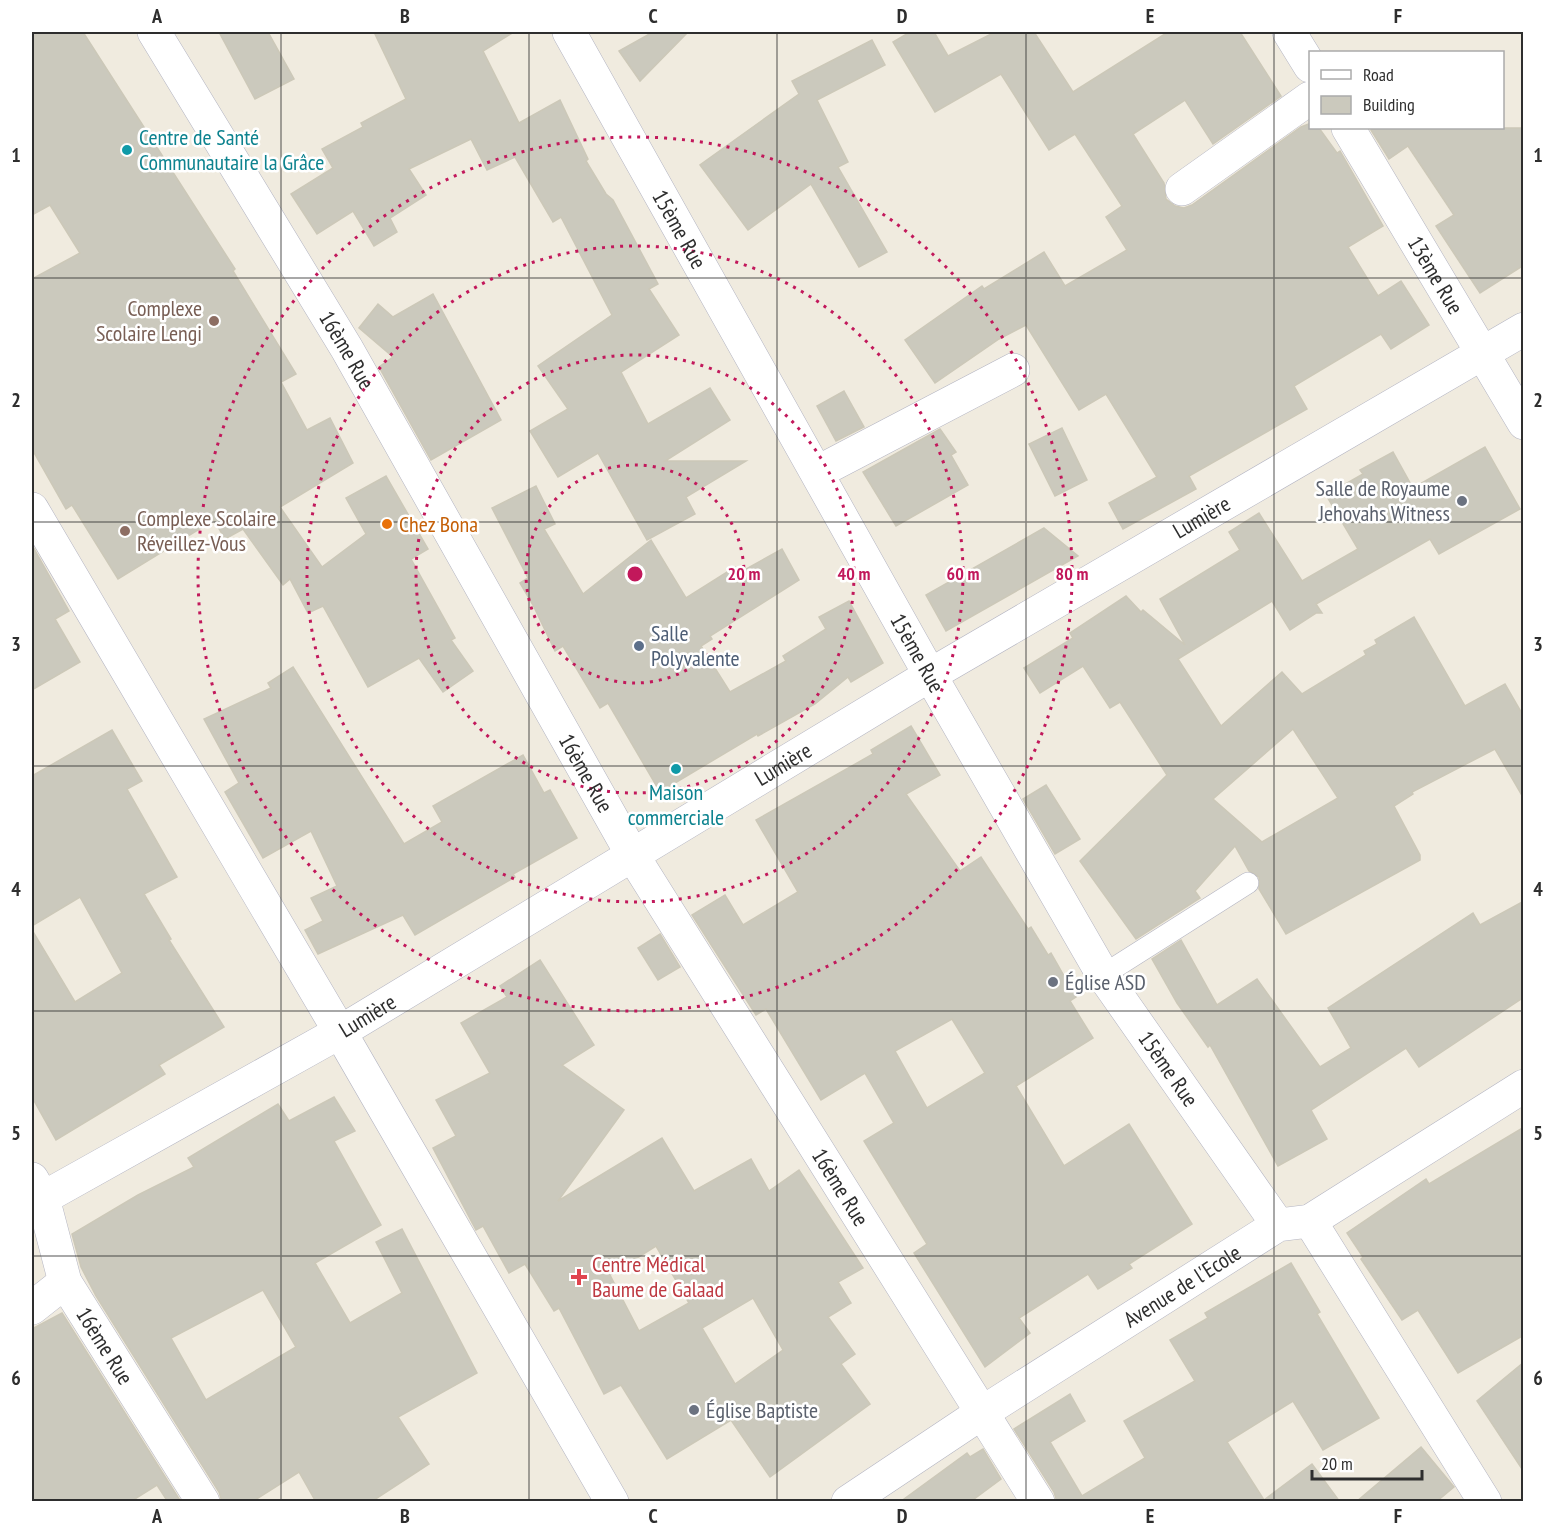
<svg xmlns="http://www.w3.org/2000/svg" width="1555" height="1533" font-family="'PT Sans Narrow',sans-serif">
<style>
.building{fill:#cbc9bd;stroke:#ccc8b8;stroke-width:1.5;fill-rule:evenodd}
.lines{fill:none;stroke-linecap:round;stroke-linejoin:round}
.lane-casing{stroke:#b3b4c2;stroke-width:22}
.street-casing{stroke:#b3b4c2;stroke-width:34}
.secondary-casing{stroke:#b3b4c2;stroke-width:34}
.lane{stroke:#fff;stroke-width:21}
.street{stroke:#fff;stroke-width:33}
.secondary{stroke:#fff;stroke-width:33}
.grid{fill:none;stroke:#2e2e2e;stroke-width:1.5;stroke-opacity:0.55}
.ring{fill:none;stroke:#c2185b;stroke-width:3;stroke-dasharray:3 6}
.culture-dot{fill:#0f9aa8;stroke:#fff;stroke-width:2}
.education-dot{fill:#8d6e63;stroke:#fff;stroke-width:2}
.worship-dot{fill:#6b7280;stroke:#fff;stroke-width:2}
.food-dot{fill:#e8710a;stroke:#fff;stroke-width:2}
.service-dot{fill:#5c6f8a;stroke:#fff;stroke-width:2}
.health-dot{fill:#e0444e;stroke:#fff;stroke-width:2}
.labels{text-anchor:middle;stroke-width:5;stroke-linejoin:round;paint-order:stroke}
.culture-label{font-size:22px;fill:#0d838f;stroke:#fff;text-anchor:start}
.street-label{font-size:22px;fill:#2e2e2e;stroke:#fff}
.education-label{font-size:22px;fill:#785e54;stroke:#fff;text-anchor:end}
.worship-label{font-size:22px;fill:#5b616d;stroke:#fff;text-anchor:start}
.food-label{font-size:22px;fill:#c56008;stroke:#fff;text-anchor:start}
.service-label{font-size:22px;fill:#4e5e75;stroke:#fff;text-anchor:start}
.health-label{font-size:22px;fill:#be3a42;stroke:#fff;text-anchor:start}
.centre{fill:#c2185b;stroke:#fff;stroke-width:3}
.ring-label{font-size:18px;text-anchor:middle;font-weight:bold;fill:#c2185b;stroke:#fff;stroke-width:5;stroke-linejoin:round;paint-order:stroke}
.neatline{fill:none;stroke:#2e2e2e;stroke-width:2}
.grid-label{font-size:20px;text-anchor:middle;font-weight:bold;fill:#2e2e2e}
</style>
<rect width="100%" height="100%" fill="#f0ebdf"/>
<g class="building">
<path d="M32,32H83L235,269L233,271L296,374L281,382L307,430L330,418L353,463L280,507L322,567L366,534L346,498L386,476L428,549L411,559L455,638L451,640L473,671L443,692L419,658L368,687L323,606L308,613L290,579L283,585L243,529L225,539L214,520L118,579L72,505L66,509L32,449V279L80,253L50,205L32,215Z"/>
<path d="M219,32H268L294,79L255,99Z"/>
<path d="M374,32H514L483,51L519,123L560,100L588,159L586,161L606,194L613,200L658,284L649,289L679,335L621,372L648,424L710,388L730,420L665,461H746L686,497L695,514L647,540L598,453L558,477L530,431L568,409L538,366L612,315L561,217L553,222L515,157L487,170L471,139L409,169L426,195L390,218L397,232L374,246L353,211L317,234L291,194L333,168L322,149L363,127L361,123L406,99Z"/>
<path d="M653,32H688L640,81L619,51Z"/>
<path d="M910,32H934L948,56L995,32H1034L1073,92L1168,32H1240L1281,96L1213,144L1185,100L1133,134L1164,183L1166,199L1175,206L1184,208L1192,205L1301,127L1311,123V128H1319L1337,153L1340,151L1383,226L1348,247L1378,296L1401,281L1429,325L1391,349L1381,334L1294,386L1307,409L1189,476L1196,489L1123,529L1109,503L1157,477L1106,394L1079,410L1026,325L999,339L935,383L905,340L982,286L984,289L1044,252L1065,286L1127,250L1106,217L1122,206L1075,134L1049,150L1001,74L935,112L893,42Z"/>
<path d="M872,40L885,65L817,100L848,162L838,167L887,252L859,267L811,184L748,230L700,165L799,94L792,81Z"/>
<path d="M1375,128H1524V265L1480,293L1436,226L1454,215L1408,146L1389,159L1371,130Z"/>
<path d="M433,294L501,420L431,460L379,367L393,357L359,328L378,304L393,317Z"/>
<path d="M844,391L864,427L836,441L817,406Z"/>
<path d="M1062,428L1087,480L1055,496L1029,444Z"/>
<path d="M940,429L956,452L951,455L968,485L896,526L863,472Z"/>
<path d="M1485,447L1520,509L1439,554L1430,539L1316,604L1322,613H1316L1290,630L1272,601L1178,659L1221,726L1282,672L1302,694L1366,655L1364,651L1377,644L1375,640L1414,617L1465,706L1505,684L1524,717V799L1495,749L1412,792L1413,794L1394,806L1420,855V860L1286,934L1259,889V877L1249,871L1235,846L1195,891L1200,898L1136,939L1080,861L1167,775L1120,702L1110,708L1083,666L1040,693L1024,668L1073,638L1070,633L1126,596L1141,612L1143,610L1185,645L1160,599L1240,550L1229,532L1259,513L1302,581L1358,549L1326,495L1363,474L1360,470L1393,452L1413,488ZM1293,729L1338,798L1262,842L1213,799Z"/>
<path d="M536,486L555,524L544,529L583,594L651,540L686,598L735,567L739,573L782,549L799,580L710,636L712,639L701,646L730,692L786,661L783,656L826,629L819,617L849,601L883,663L851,682L848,677L815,704L758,736L757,734L660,792L608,703L600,708L563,646L555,651L533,605L520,583L528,578L492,508Z"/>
<path d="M1044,528L1078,556L946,631L926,595Z"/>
<path d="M32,545L69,611L55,619L80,662L32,690Z"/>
<path d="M293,667L404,844L442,822L433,806L523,755L544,793L550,790L577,838L513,874L515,877L415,935L403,915L318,954L305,930L323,921L311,898L337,886L311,831L263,858L225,792L239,783L204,719L271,688L268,683Z"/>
<path d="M911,726L940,775L906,794L960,871L981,857L1028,929L1031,927L1048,955L1051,953L1076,997L1070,1001L1093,1038L1016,1086L1064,1166L1129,1124L1192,1224L1129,1264L1132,1268L1098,1289L1088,1274L1019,1318L1030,1333L985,1367L914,1253L927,1244L864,1141L894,1123L865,1073L821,1100L766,1009L756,1015L692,915L725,895L743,925L798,892L756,820L873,754L871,750ZM952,1019L985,1073L927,1108L895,1051Z"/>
<path d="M112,730L142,781L127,789L177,877L144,894L171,939L169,940L224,1027L159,1065L165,1074L56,1140L32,1097V930L75,1002L122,973L80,897L32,926V776Z"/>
<path d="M1046,785L1080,839L1055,854L1023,799Z"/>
<path d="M1524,901V997L1419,1067L1406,1048L1311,1110L1327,1139L1278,1166L1210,1045L1208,1047L1177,1003L1152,959L1181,940L1217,1005L1257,979L1320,1067L1351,1048L1328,1008L1473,913L1480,925Z"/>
<path d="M660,934L680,967L658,980L638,948Z"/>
<path d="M540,960L594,1045L562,1065L624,1110L558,1201L662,1138L694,1191L751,1159L769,1191L799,1170L863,1268L838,1282L851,1303L828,1317L855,1354L841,1364L870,1404L770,1477L731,1420L667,1459L621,1385L604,1394L559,1308L554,1311L525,1264L509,1273L483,1226L476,1230L433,1148L456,1136L436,1100L490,1073L461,1023L507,997L500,986ZM656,1246L689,1303L639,1331L610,1275ZM753,1298L783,1350L735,1384L702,1328Z"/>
<path d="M334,1097L355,1131L334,1141L381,1225L315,1263L350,1323L402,1293L376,1242L402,1229L477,1373L398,1417L429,1464L371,1502H316L299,1472L252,1502H222L219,1492L96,1296L81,1267L72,1234L138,1195L194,1167L188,1158L278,1104L289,1121ZM263,1290L296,1347L206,1400L171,1338Z"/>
<path d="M1524,1127V1335L1458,1373L1418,1310L1402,1320L1361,1259L1363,1257L1347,1233L1426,1179L1429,1184Z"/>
<path d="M1291,1263L1320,1312L1317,1314L1379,1418L1323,1450L1293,1401L1227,1442L1264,1500L1312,1464L1340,1502H1057L1054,1492L1014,1429L1070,1394L1085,1421L1050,1442L1082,1496L1145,1458L1124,1421L1195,1381L1170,1340L1208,1318L1205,1313Z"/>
<path d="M62,1313L181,1502H168L157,1485L130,1502H32V1329Z"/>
<path d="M1524,1362V1472L1477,1401Z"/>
<path d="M1421,1447L1454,1487L1436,1502H1356Z"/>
<path d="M983,1449L1001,1479L970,1502H900L967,1453L970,1457Z"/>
</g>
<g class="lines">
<g class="lane-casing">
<path id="lane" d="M1103,975L1248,883"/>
</g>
<g class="street-casing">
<g id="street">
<path id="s1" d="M154,32L347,349L633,856L1038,1502"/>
<path id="s2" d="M569,32L930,675L1103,975L1278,1225"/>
<path d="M1289,32L1310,66"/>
<path id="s3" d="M1348,128L1524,423"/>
<path d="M1182,189L1310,98"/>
<path d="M818,472L1013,370"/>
<path d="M32,509L340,1032L612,1502"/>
<path id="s4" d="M43,1198L65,1282L203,1502"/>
<path d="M1310,1221L1485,1502"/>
<path d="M32,1308L65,1282"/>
<path id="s5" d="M848,1502L980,1414L1278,1225L1310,1221L1524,1086"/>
</g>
</g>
<g class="secondary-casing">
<g id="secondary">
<path id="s6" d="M32,1179L43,1198L340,1032L930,675L1524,329"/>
</g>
</g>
<use href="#lane" class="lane"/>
<use href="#street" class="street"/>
<use href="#secondary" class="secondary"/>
</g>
<path class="grid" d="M281,32V1502M529,32V1502M777,32V1502M1026,32V1502M1274,32V1502M32,278H1524M32,522H1524M32,766H1524M32,1011H1524M32,1256H1524"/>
<g class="ring">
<circle cx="635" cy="574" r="109"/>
<circle cx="635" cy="574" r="219"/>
<circle cx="635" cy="574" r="328"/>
<circle cx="635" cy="574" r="437"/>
</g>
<g class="culture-dot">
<circle cx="127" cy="150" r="6"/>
<circle cx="676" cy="769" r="6"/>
</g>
<g class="education-dot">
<circle cx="214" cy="321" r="6"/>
<circle cx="125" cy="531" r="6"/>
</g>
<g class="worship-dot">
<circle cx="1462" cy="501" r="6"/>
<circle cx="1053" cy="982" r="6"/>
<circle cx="694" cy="1410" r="6"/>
</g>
<circle class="food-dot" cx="387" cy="524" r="6"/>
<circle class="service-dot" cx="639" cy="646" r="6"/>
<path class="health-dot" d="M576 1268h6v6h6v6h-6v6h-6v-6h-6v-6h6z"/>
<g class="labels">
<g class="culture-label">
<text x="139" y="145">Centre de Santé<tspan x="139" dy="25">Communautaire la Grâce</tspan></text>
<text x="676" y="800" text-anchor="middle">Maison<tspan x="676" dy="25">commerciale</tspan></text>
</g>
<g class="street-label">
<text dy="8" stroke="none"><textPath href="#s2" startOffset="226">15ème Rue</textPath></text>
<text dy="8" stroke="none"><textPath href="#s3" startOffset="171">13ème Rue</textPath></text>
<text dy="8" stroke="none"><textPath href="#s1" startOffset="372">16ème Rue</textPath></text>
<text dy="8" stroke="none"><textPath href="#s6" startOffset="1366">Lumière</textPath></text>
<text dy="8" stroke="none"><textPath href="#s2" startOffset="712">15ème Rue</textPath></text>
<text dy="8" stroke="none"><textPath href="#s6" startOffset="880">Lumière</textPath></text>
<text dy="8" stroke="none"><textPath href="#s1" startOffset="858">16ème Rue</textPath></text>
<text dy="8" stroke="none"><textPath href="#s6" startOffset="394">Lumière</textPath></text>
<text dy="8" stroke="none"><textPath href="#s2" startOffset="1198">15ème Rue</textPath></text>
<text dy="8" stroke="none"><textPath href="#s1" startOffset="1344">16ème Rue</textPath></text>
<text dy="8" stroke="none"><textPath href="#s5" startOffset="398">Avenue de l'Ecole</textPath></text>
<text dy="8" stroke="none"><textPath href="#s4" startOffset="162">16ème Rue</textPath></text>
</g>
<g class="education-label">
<text x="202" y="316">Complexe<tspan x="202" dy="25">Scolaire Lengi</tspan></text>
<text x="137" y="526" text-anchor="start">Complexe Scolaire<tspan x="137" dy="25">Réveillez-Vous</tspan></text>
</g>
<g class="worship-label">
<text x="1450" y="496" text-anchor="end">Salle de Royaume<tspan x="1450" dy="25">Jehovahs Witness</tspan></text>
<text x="1065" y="990">Église ASD</text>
<text x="706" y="1418">Église Baptiste</text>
</g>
<g class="food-label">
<text x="399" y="532">Chez Bona</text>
</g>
<g class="service-label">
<text x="651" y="641">Salle<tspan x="651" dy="25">Polyvalente</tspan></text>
</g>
<g class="health-label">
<text x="592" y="1272">Centre Médical<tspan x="592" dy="25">Baume de Galaad</tspan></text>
</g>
</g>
<circle cx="635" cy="574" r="9" class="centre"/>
<g class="ring-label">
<text x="744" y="580">20 m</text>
<text x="854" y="580">40 m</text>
<text x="963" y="580">60 m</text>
<text x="1072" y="580">80 m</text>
</g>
<rect width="1555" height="1533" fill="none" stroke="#ffffff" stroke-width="66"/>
<rect x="1309" y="51" width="195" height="78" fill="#ffffff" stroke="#ababab" stroke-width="1.5"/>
<rect x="1321" y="70" width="30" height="9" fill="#ffffff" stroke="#ababab" stroke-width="1.5"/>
<text x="1363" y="81" font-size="18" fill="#2e2e2e">Road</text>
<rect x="1321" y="96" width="30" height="18" fill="#cbc9bd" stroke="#ababab" stroke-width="1.5"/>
<text x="1363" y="111" font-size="18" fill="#2e2e2e">Building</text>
<path d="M1312 1470v9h110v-9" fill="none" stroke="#2e2e2e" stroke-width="3"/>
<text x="1321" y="1470" font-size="18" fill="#2e2e2e" stroke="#ffffff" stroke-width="4.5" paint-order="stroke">20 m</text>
<rect x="33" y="33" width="1489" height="1467" class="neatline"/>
<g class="grid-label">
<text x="157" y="23">A</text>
<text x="405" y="23">B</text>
<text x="653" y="23">C</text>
<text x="902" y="23">D</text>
<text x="1150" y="23">E</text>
<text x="1398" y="23">F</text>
<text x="16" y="162">1</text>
<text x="1538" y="162">1</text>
<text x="16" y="407">2</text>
<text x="1538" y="407">2</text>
<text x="16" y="651">3</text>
<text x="1538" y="651">3</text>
<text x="16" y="896">4</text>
<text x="1538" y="896">4</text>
<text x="16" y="1140">5</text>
<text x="1538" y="1140">5</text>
<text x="16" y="1385">6</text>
<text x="1538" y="1385">6</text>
<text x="157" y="1523">A</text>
<text x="405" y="1523">B</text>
<text x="653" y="1523">C</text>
<text x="902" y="1523">D</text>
<text x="1150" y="1523">E</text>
<text x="1398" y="1523">F</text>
</g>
</svg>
